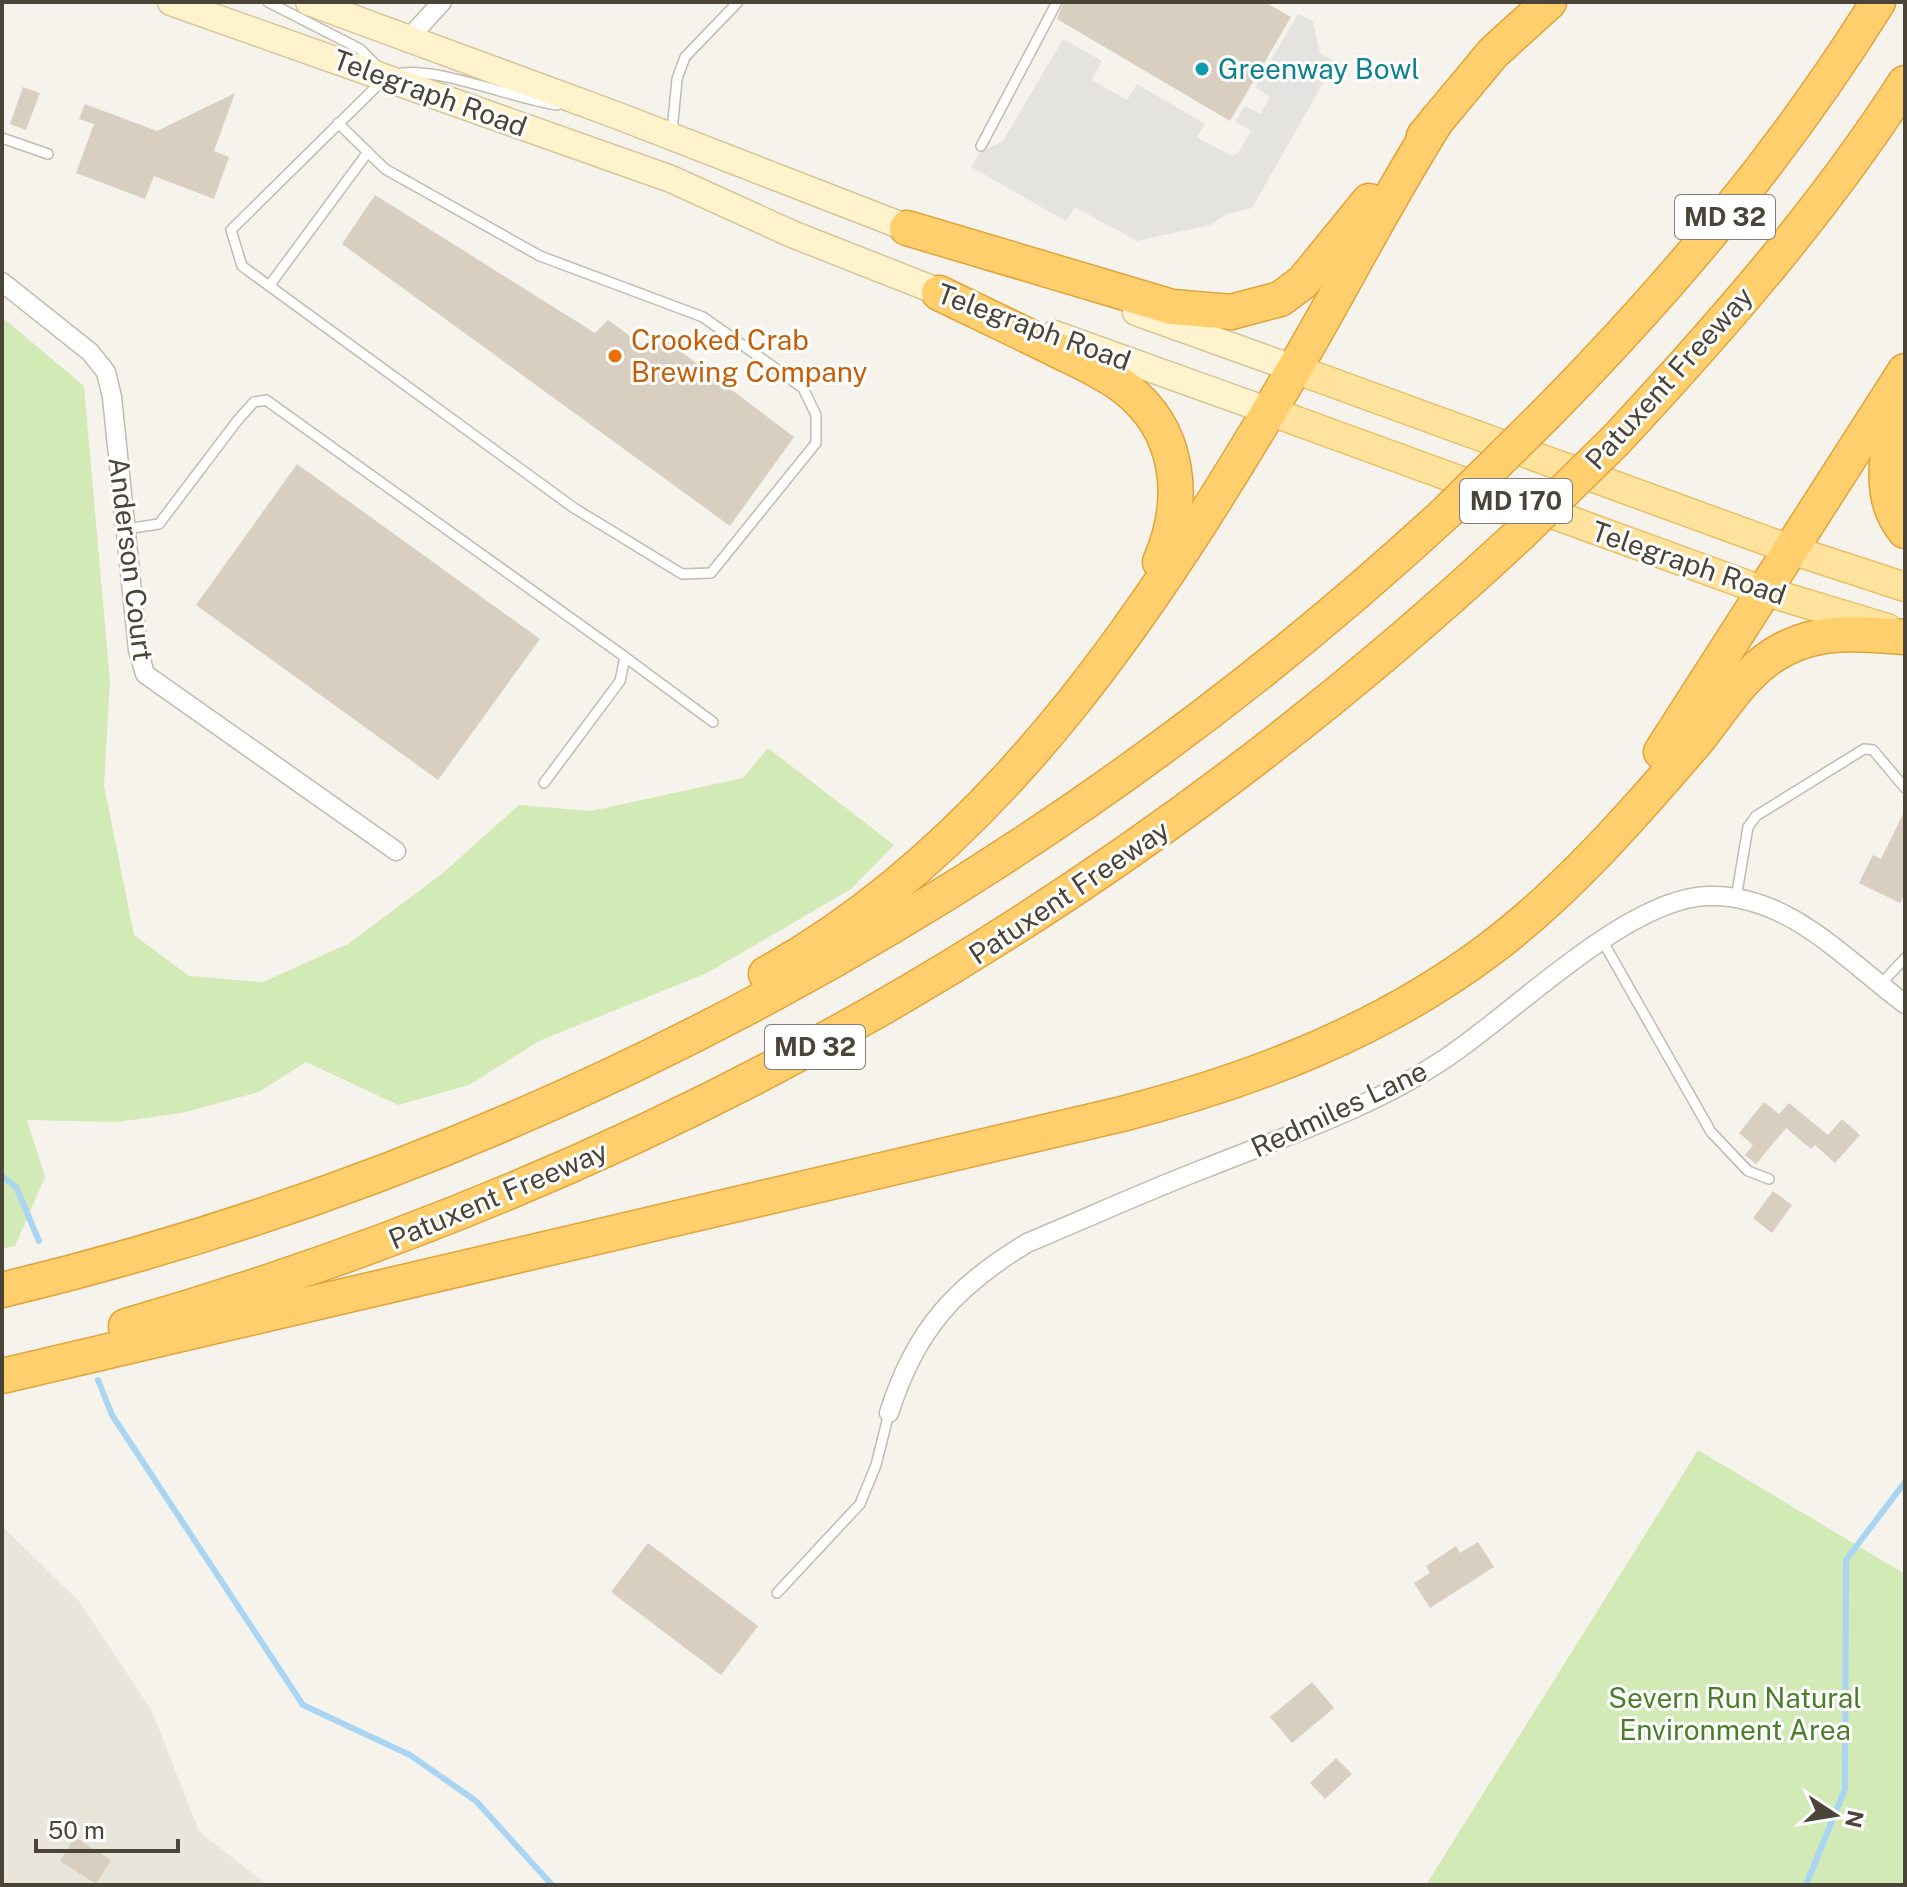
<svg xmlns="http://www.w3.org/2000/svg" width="1907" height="1887" font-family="'Public Sans',sans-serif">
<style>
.residential{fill:#eae5da}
.green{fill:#d2eab5}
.parking{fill:#e5e3e0}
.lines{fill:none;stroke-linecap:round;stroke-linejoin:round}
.stream{stroke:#a9d4f2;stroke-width:6}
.building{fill:#d8cfc1}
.service-casing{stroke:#c2bbae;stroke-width:12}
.minor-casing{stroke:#c2bbae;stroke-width:21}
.secondary-casing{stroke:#d6c79b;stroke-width:29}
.primary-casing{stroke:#e6c16a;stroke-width:31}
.motorway-casing{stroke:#e0a43c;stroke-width:37}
.service{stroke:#fff;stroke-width:9}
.minor{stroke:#fff;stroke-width:18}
.secondary{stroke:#fff3cd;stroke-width:26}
.primary{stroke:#ffe39c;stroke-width:28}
.motorway{stroke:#ffcf6e;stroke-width:34}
.motorway-bridge-casing{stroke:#e0a43c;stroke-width:37;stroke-linecap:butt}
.motorway-bridge{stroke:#ffcf6e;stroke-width:34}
.culture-dot{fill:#0f9aa8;stroke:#fff;stroke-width:3}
.food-dot{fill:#e8710a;stroke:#fff;stroke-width:3}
.labels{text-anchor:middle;stroke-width:6;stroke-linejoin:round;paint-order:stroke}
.shield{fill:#fff;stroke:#817c74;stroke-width:2}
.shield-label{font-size:26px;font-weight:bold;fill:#4b4439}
.culture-label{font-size:28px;fill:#0d838f;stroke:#fff;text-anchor:start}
.street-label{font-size:28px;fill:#4b4439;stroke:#fff}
.food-label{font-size:28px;fill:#c56008;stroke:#fff;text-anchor:start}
.park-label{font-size:28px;fill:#4a7f2a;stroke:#fff}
</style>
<rect width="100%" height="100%" fill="#f6f3ec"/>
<path class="residential" d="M2,1526L79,1601L152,1711L199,1831L267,1885H2Z"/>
<g class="green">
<path d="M2,317L84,386L110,682L104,785L134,935L189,976L263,982L348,944L443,873L519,805L591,811L743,778L768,748L894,845L851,889L707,973L539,1041L469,1085L398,1105L306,1062L259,1092L182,1113L117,1122L27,1120L45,1177L15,1246L2,1249Z"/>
<path d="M1698,1450L1905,1574V1885H1426Z"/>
</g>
<path class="parking" d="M1298,14L1313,22L1320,53L1335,62L1252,208L1227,214L1210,225L1137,241L1075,207L1066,221L971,167L979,153L1003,141L1063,39L1102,61L1092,80L1127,100L1137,84L1205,124L1197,137L1232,156L1238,153L1251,131L1235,122L1245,106L1260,114L1270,97L1255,87Z"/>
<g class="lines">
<g class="stream">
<path d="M2,1176L16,1187L39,1241"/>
<path d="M98,1380L112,1415L303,1705L410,1755L476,1801L552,1885"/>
<path d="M1806,1885L1845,1789L1846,1560L1905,1482"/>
</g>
</g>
<g class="building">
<path d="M1064,2H1265L1291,17L1230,121L1057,19Z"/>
<path d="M23,87L40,93L26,130L10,124Z"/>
<path d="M235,93L214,151L229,157L214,199L154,176L145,199L76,173L94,124L79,119L85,104L157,131Z"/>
<path d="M375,195L595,333L608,320L653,353L663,338L794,437L730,526L342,244Z"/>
<path d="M297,464L540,639L438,780L196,605Z"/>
<path d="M1905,810V893L1900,903L1859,883L1873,855L1881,859Z"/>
<path d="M1764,1102L1779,1114L1789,1103L1828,1135L1842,1119L1860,1135L1835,1163L1815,1145L1811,1149L1786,1128L1756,1164L1745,1155L1753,1145L1739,1133Z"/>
<path d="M1773,1191L1792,1205L1772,1233L1753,1218Z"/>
<path d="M1478,1542L1494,1567L1430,1608L1414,1583L1430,1573L1426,1566L1456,1546L1460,1553Z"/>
<path d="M648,1543L758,1626L721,1675L611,1592Z"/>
<path d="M1312,1682L1334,1708L1292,1743L1270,1717Z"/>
<path d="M1336,1758L1352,1774L1325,1799L1310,1783Z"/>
<path d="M75,1837L111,1860L96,1884L60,1861Z"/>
</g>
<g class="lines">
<g class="service-casing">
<g id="service">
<path d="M268,2L360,49L379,68"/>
<path d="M397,74C433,65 514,99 557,105"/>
<path d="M338,123L385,169L540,256L703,317L803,388L816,415V443L711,573L682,574L574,508L242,266L231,230L383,80"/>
<path d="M672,132L677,79L685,57L738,2"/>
<path d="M2,138L48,154"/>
<path d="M981,146L1057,2"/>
<path d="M269,286L368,152"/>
<path d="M126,529L159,524L237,421L254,402L266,400L625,657L620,681L544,783"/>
<path d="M625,657L713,722"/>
<path d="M1736,898L1748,827L1756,816L1864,749L1873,750L1905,788"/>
<path d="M1602,940L1711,1132L1748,1171L1769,1179"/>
<path d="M1880,985L1905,958"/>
<path d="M777,1593L860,1504L876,1465L889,1413"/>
</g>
</g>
<g class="minor-casing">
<g id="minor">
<path d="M409,38L442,2"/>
<path d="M2,282L90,352L106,372L112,397L138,650L145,674L396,851"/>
<path d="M889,1413C915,1331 954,1287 1027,1243C1087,1218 1146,1191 1206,1168C1286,1136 1371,1108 1443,1060C1514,1014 1626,898 1708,896C1787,893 1846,960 1905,1004"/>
</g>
</g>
<g class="secondary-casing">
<g id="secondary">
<path d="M171,2L671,179L792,234L957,299"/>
<path d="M309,2L616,115L923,234"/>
<path d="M1136,312L1295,369"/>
<path d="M1054,334L1269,411"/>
</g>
</g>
<g class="primary-casing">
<g id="primary">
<path d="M1295,369L1792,550L1905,587"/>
<path d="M1269,411L1764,591L1887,628"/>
</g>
</g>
<g class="motorway-casing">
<g id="motorway">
<path d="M1424,136L1493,53L1549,2"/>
<path d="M907,228L1172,307L1231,312L1280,299L1303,282L1369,201"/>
<path d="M939,293C975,310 1012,328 1049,346C1074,359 1102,370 1124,387C1181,430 1187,500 1160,562"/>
<path d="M1905,395C1889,436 1873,493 1905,531"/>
<path d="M1547,413C1672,286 1784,153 1878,2"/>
<path d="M1616,440C1720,328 1822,212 1905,83"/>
<path d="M1661,752L1905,371"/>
<path d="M766,974C1003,843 1159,598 1293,371C1342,288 1385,202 1437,120"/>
<path d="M2,1290C540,1161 1042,886 1448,511"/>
<path d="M126,1326C658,1173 1114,912 1519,535"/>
<path d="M2,1376L1122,1114C1254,1080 1381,1031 1490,949C1567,891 1632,816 1695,743C1723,709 1745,668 1786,648C1824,629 1864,634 1905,637"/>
</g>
</g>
<use href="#service" class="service"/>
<use href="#minor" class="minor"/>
<use href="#secondary" class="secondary"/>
<use href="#primary" class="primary"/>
<use href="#motorway" class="motorway"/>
<g class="motorway-bridge-casing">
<g id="motorway-bridge">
<path d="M1448,511L1547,413"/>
<path d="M1519,535L1616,440"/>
</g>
</g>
<use href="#motorway-bridge" class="motorway-bridge"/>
</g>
<circle class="culture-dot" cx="1202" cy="69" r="8"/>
<circle class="food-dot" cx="615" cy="356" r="8"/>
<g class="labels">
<g class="shield">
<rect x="1675" y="195" width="100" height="44" rx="6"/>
<rect x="1460" y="479" width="112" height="44" rx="6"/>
<rect x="765" y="1025" width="100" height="44" rx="6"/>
</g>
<g class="shield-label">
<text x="1725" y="226">MD 32</text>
<text x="1516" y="510">MD 170</text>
<text x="815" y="1056">MD 32</text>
</g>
<g class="culture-label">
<text x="1218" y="79">Greenway Bowl</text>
</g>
<g class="street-label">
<text transform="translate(430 93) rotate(20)" y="10">Telegraph Road</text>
<text transform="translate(1034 327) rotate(20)" y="10">Telegraph Road</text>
<text transform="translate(1669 378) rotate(-48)" y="10">Patuxent Freeway</text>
<text transform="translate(131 559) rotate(83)" y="10">Anderson Court</text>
<text transform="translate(1689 563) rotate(19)" y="10">Telegraph Road</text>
<text transform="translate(1069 892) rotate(-34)" y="10">Patuxent Freeway</text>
<text transform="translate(1339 1109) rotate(-25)" y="10">Redmiles Lane</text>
<text transform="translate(498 1195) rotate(-23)" y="10">Patuxent Freeway</text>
</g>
<g class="food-label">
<text x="631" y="350">Crooked Crab<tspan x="631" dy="32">Brewing Company</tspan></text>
</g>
<g class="park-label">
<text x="1735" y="1708">Severn Run Natural<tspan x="1735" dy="32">Environment Area</tspan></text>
</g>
</g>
<rect width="1907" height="1887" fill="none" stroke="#4b4439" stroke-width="8"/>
<g transform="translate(1835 1815) rotate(102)" stroke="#ffffff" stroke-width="6" paint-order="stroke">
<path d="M0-6L14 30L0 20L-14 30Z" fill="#4b4439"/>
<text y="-12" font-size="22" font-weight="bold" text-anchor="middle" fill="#4b4439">N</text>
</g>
<path d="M36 1839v12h142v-12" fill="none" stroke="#4b4439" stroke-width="4"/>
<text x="48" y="1839" font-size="24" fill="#4b4439" stroke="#ffffff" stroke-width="6" paint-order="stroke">50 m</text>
</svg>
